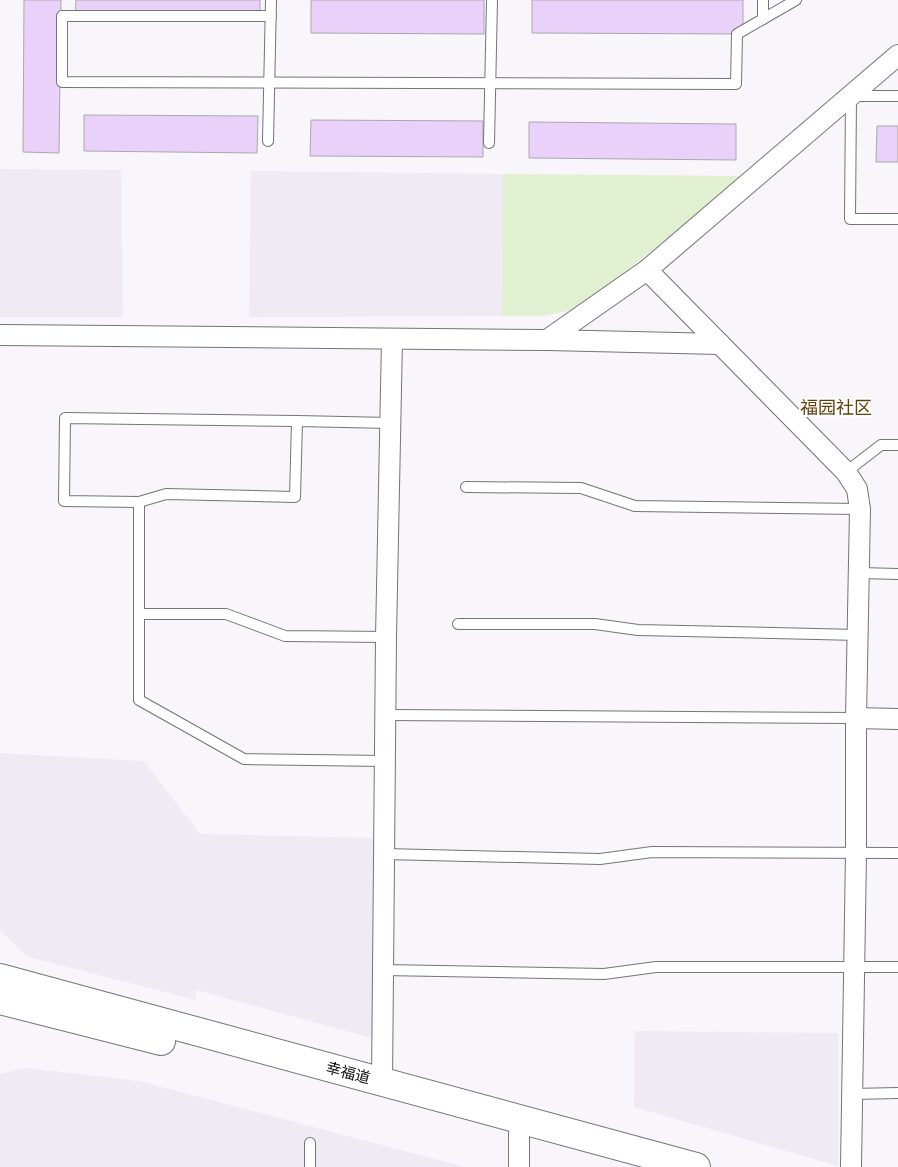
<svg xmlns="http://www.w3.org/2000/svg" width="898" height="1167" font-family="'DejaVu Sans','Noto Sans SC',sans-serif">
<style>
.built{fill:#f0eaf4}
.green{fill:#e1f0d1}
.building{fill:#ead1fa;stroke:#aaa8ab}
.lines{fill:none;stroke-linecap:round;stroke-linejoin:round}
.lane-casing{stroke:#757376;stroke-width:12}
.street-casing{stroke:#757376;stroke-width:22}
.secondary-casing{stroke:#757376;stroke-width:30}
.lane{stroke:#fff;stroke-width:10}
.street{stroke:#fff;stroke-width:20}
.secondary{stroke:#fff;stroke-width:28}
.labels{text-anchor:middle;stroke-width:4;stroke-linejoin:round;paint-order:stroke}
.street-label{font-size:15px;fill:#0c0b0c;stroke:#fff}
.quarter-label{font-size:18px;fill:#633f0b;stroke:#fff}
</style>
<rect width="100%" height="100%" fill="#f8f6fa"/>
<g class="built">
<path d="M0,169L121,170L123,317H0Z"/>
<path d="M251,171L503,174L502,316L249,317Z"/>
<path d="M0,753L144,761L200,834L373,838L372,1038L196,990V1000L28,957L1,931L0,926Z"/>
<path d="M635,1031L838,1033V1166L634,1107Z"/>
<path d="M26,1068L139,1081L465,1167H0V1074Z"/>
</g>
<path class="green" d="M503,174L747,176L577,309L543,316H502Z"/>
<g class="building">
<path d="M24,0H61L59,153L23,152Z"/>
<path d="M76,0H260V20L75,18Z"/>
<path d="M311,0H484V34L311,33Z"/>
<path d="M532,0H743V34L532,33Z"/>
<path d="M84,115L258,116L257,153L84,151Z"/>
<path d="M311,120L483,121V157L310,156Z"/>
<path d="M529,122L736,124V160L529,158Z"/>
<path d="M877,126H898V162H876Z"/>
</g>
<g class="lines">
<g class="lane-casing">
<g id="lane">
<path d="M271,16H62V82L736,84L737,34L763,19V0"/>
<path d="M763,19L796,0"/>
<path d="M898,96H851L850,219H898"/>
<path d="M268,141L271,0"/>
<path d="M489,143L492,0"/>
<path d="M846,472L881,445H898"/>
<path d="M466,487L581,488L635,506L860,509"/>
<path d="M139,502L64,501L65,418L297,421"/>
<path d="M859,573L898,574"/>
<path d="M139,614H226L285,636L386,637"/>
<path d="M458,624H595L638,630L859,635"/>
<path d="M385,715L856,718"/>
<path d="M385,761L244,759L139,700V502L166,494L295,497L297,421L390,423"/>
<path d="M384,854L600,859L652,852L898,853"/>
<path d="M383,970L604,974L656,967H898"/>
<path d="M852,1094L898,1093"/>
<path d="M310,1167V1143"/>
</g>
</g>
<g class="street-casing">
<g id="street">
<path d="M647,270L846,472L857,489L860,509L856,718V853L851,1167"/>
<path d="M0,335L547,340L647,270L898,55"/>
<path d="M547,340L720,344"/>
<path d="M856,718L898,719"/>
<path d="M382,1083L386,637L392,339"/>
<path d="M519,1167V1133"/>
</g>
</g>
<g class="secondary-casing">
<g id="secondary">
<path d="M0,978L696,1167"/>
<path d="M0,1000L161,1041"/>
</g>
</g>
<use href="#lane" class="lane"/>
<use href="#street" class="street"/>
<use href="#secondary" class="secondary"/>
</g>
<g class="labels">
<g class="street-label">
<text transform="translate(348 1073) rotate(15)" y="5">幸福道</text>
</g>
<g class="quarter-label">
<text x="836" y="414">福园社区</text>
</g>
</g>
</svg>
